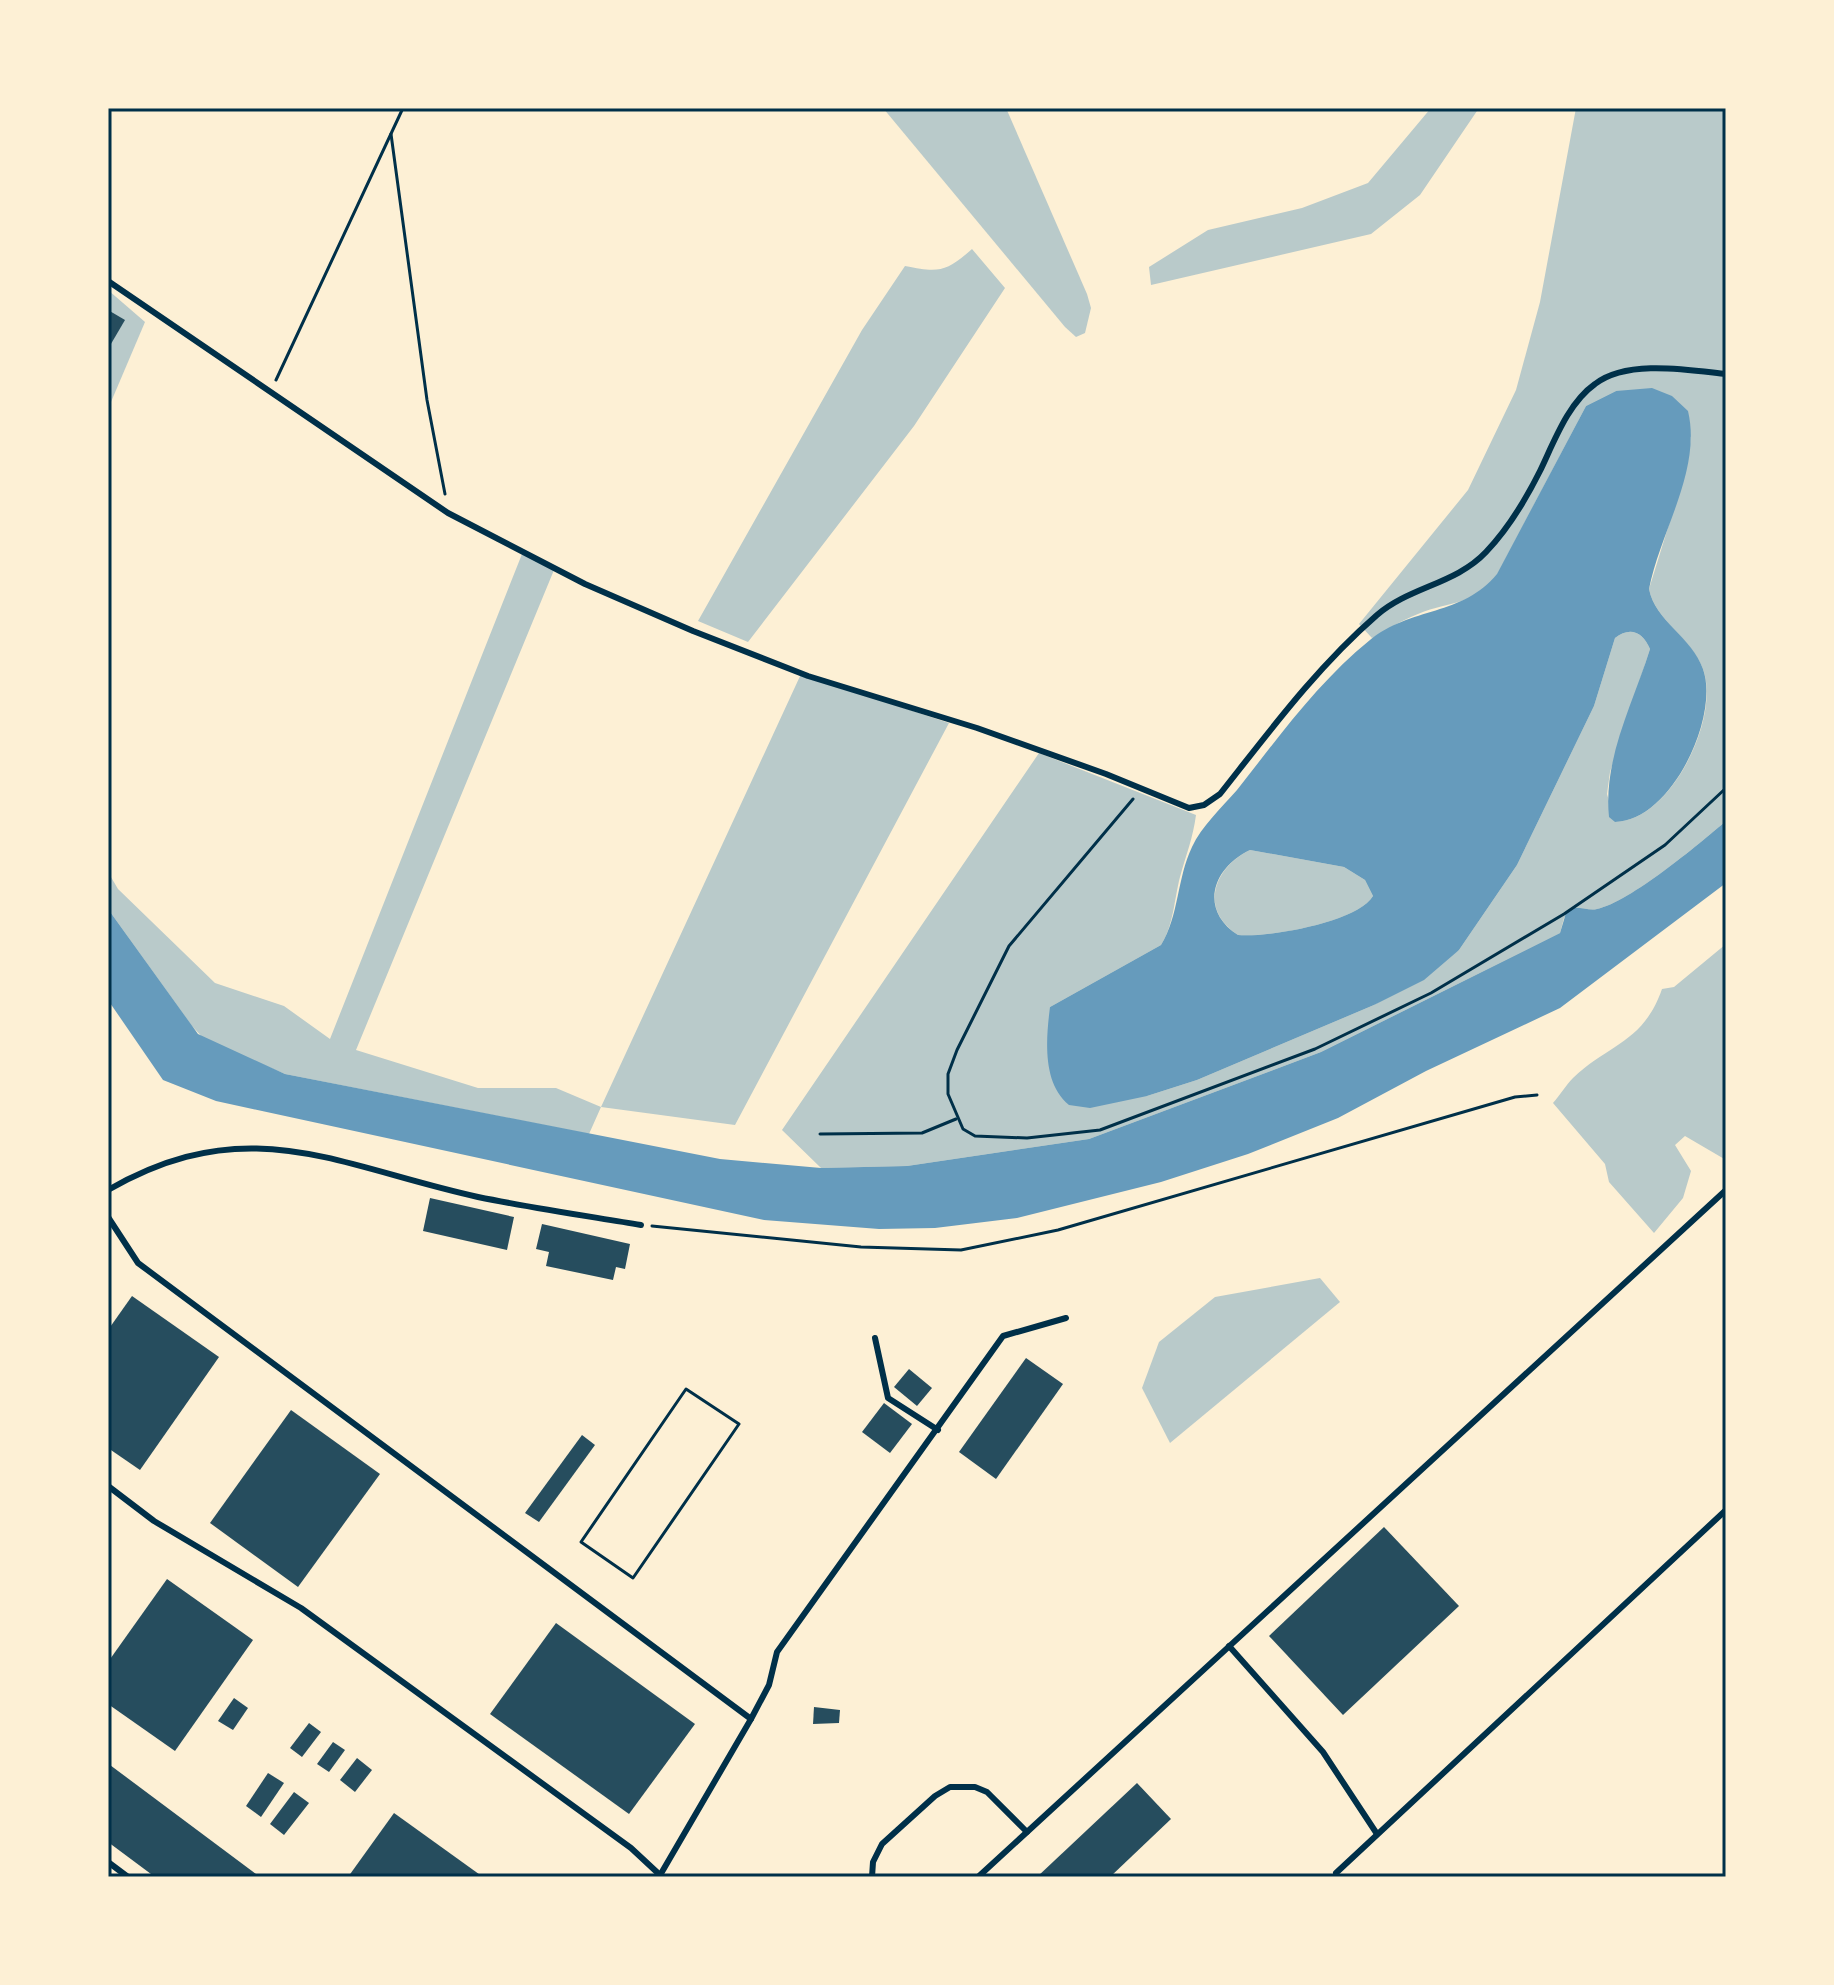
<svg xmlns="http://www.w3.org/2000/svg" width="1834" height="1985" font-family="'Asap Condensed',sans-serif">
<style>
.green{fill:#b9caca}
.water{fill:#669bbc;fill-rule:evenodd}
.building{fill:#264d5e}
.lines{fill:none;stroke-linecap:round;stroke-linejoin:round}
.path{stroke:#003049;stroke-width:3}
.service{stroke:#003049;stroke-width:6}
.neatline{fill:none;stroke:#003049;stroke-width:3}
</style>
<rect width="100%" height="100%" fill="#fdf0d5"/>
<g class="green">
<path d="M883,108H1006L1087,294L1091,308L1085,333L1076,337L1065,327Z"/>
<path d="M1431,108H1479L1420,195L1371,234L1151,285L1149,267L1208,230L1302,208L1368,183Z"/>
<path d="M1576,108H1726V821C1699,844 1630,902 1597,909C1590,911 1581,907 1573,908L1564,918L1560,933L1321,1052L1089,1139L907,1166L821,1168L782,1130L1039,753L1196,815C1193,838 1186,855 1180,877C1174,900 1174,924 1161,945L1050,1007L1147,1096L1197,1080L1374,1005L1459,950L1517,865L1594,706L1615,638C1630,626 1643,632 1650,649L1610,772L1607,794L1615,822C1671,821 1721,717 1703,669C1691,638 1655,620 1649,589L1687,466L1691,437L1616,391L1586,406L1497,575C1471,607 1452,600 1418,614C1402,620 1387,630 1372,638L1359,624L1468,490L1516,390L1540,302Z"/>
<path d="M972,249L1005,288L914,426L748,642L698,621L862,330L905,266C939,273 946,272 972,249Z"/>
<path d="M108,290L145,322L108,409Z"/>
<path d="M522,554L554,570L356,1050L478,1088H556L601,1107L801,674L949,723L735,1125L601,1107L589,1134L285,1074L205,1040L192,1026L108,909V872L118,889L215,983L284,1006L330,1039Z"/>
<path d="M1250,850L1344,867L1365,880L1373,896C1358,922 1267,938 1238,935C1199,910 1213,868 1250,850Z"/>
<path d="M1726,944V1160L1685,1136L1675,1145L1691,1171L1683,1198L1654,1233L1609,1182L1605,1164L1553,1103C1560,1095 1566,1085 1573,1078C1610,1043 1643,1043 1662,989L1674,987Z"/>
<path d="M1320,1278L1340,1302L1170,1443L1142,1388L1159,1342L1215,1297Z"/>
</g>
<g class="water">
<path d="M1652,388L1672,396L1688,411C1702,470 1660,532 1649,589C1655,621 1692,637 1703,669C1720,717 1671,821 1615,822L1609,817C1603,758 1633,704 1650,649C1643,632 1630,626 1615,638L1594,706L1517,865L1459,950L1424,980L1374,1005L1197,1080L1147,1096L1090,1108L1069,1105C1042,1083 1046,1039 1050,1007L1161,945C1179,916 1177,878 1192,847C1201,827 1222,807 1237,790C1278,738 1318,682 1370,640C1410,607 1463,616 1497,574L1586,406L1616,391ZM1250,850L1344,867L1365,880L1373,896C1358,922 1267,938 1238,935C1199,910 1212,868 1250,850Z"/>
<path d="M1726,821V883L1560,1008L1426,1071L1338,1118L1248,1154L1161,1182L1017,1218L935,1228L879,1229L764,1220L216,1101L163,1080L108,1000V909L198,1034L285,1074L720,1159L821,1168L907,1166L1089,1139L1321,1052L1560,933L1566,913L1573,908C1581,907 1590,911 1597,909C1630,902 1699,844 1726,821Z"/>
</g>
<g class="building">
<path d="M108,310L125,320L108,349Z"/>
<path d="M430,1198L514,1217L507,1250L423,1231Z"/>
<path d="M542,1224L630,1244L625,1269L616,1267L613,1280L546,1266L549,1252L536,1249Z"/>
<path d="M132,1296L219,1357L140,1470L108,1448V1330Z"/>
<path d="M1026,1358L1063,1384L996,1479L959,1452Z"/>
<path d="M909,1369L932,1388L917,1406L894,1387Z"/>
<path d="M884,1403L912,1424L890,1453L862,1432Z"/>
<path d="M291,1410L380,1474L298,1587L210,1523Z"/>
<path d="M582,1435L595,1445L539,1522L525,1513Z"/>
<path d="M1384,1527L1459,1606L1343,1715L1269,1636Z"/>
<path d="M167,1579L253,1640L175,1751L108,1704V1662Z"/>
<path d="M556,1623L695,1724L629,1814L490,1714Z"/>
<path d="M234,1698L248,1708L233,1730L218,1721Z"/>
<path d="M814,1707L840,1710L839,1723L813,1724Z"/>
<path d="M309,1723L321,1732L302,1757L290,1748Z"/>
<path d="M333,1742L345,1750L329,1772L317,1764Z"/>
<path d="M357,1758L372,1770L355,1792L340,1780Z"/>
<path d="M110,1765L260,1877H155L108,1842Z"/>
<path d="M268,1773L284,1783L261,1817L246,1806Z"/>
<path d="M1137,1783L1171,1819L1110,1877H1037Z"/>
<path d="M294,1792L309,1803L284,1835L270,1824Z"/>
<path d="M394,1813L483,1877H348Z"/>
</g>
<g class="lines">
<g class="path">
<path d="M391,134L427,400L445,494"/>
<path d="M276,380L403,108"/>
<path d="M1133,799L1009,946L957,1050L948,1074V1094L963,1129L975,1136L1027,1138L1100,1130L1315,1049L1431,993L1564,914L1665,845L1726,788"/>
<path d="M820,1134L922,1133L956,1119"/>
<path d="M652,1226L861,1247L961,1250L1058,1230L1515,1097L1537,1095"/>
<path d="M686,1389L739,1424L633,1578L581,1542Z"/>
</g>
<g class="service">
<path d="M108,281L448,513L585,584L693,631L808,676L977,728L1106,774L1189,808L1204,805L1220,794C1269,732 1317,667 1377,615C1409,587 1456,584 1486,552C1508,529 1526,499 1540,471C1554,442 1568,403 1595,384C1627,359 1689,370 1726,374"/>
<path d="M108,1190C249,1109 337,1166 478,1197C532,1208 587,1216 641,1225"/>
<path d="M108,1217L138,1263L751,1719L659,1877"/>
<path d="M875,1338L888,1398L938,1430"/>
<path d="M108,1486L154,1521L301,1608L631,1848L660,1875"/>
<path d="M1229,1646L1323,1752L1377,1834"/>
<path d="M751,1719L769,1685L777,1652L1003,1336L1066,1318"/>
<path d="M108,1862L128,1877"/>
<path d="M1336,1873L1726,1510"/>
<path d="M872,1877L873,1862L882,1844L935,1796L950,1787H975L987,1792L1027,1832"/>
<path d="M978,1877L1726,1190"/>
</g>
</g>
<rect width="1834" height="1985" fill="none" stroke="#fdf0d5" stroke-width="220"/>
<rect x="110" y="110" width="1614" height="1765" class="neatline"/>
</svg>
